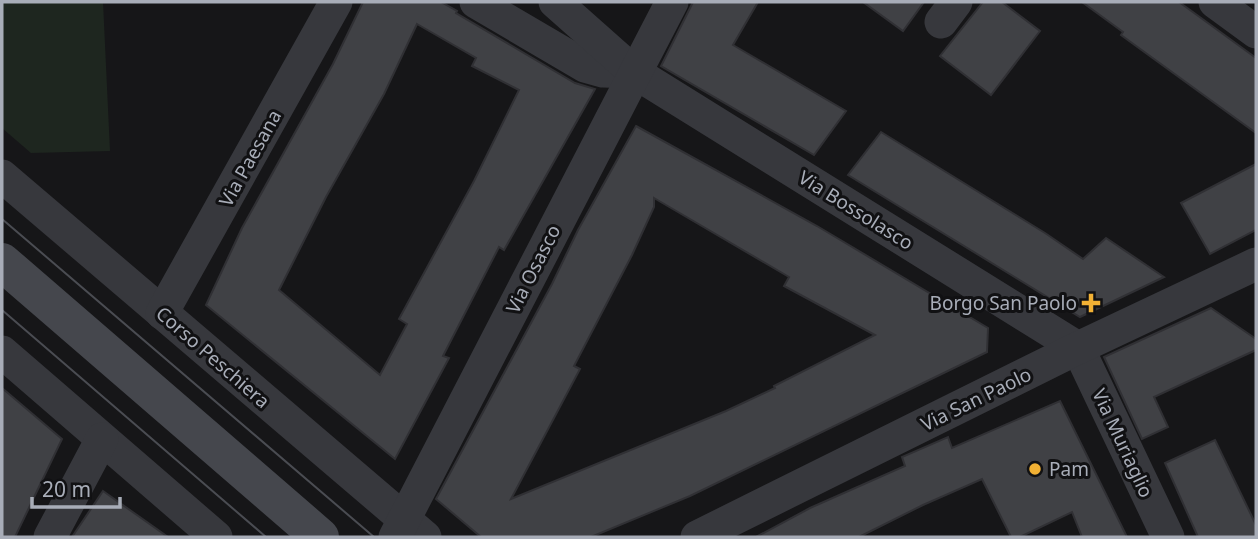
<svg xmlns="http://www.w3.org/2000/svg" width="1258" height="539" font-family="'Noto Sans',sans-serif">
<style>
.green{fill:#1e261f}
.building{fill:#404145;stroke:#303034;stroke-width:2;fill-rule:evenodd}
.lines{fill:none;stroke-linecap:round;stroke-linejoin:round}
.street{stroke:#37383d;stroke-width:33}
.secondary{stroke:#45474d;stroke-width:38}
.tram{stroke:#4a4c52;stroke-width:2}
.poi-dot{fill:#f2b134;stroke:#111113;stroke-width:2.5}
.labels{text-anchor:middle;stroke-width:6;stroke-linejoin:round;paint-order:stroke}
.street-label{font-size:19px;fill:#a8adb8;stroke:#111113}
.poi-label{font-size:19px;fill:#a8adb8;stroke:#111113;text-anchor:end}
</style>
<rect width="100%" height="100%" fill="#161618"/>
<path class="green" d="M2,2H103L110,151L31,153L2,128Z"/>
<g class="building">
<path d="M363,2H441L457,11L456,13L575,83L595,89L504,250L499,247L443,356L449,358L395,459L206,305L242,228L333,64ZM417,24L476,58L472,66L519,90L474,181L399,319L407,324L380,375L279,290L326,197L384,94Z"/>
<path d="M693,2H758L733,45L846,111L814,155L661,66Z"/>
<path d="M863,2H924L903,31Z"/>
<path d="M983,2H1002L1040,31L991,95L940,56Z"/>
<path d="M1082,2H1179L1256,58V133L1121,35L1123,32Z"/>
<path d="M636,126L817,226L988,328L987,352L690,496L591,537H481L436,499L552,284L578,230ZM654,198L789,277L784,286L875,335L774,386L775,388L726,411L511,499L580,369L574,366L632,255L654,207Z"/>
<path d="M881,132L1045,233L1083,259L1106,238L1164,277L1080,317L848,175Z"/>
<path d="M1256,164V230L1210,254L1181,203Z"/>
<path d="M1211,308L1256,339V350L1154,397L1168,427L1142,439L1104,357Z"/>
<path d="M2,388L62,439L15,537H2Z"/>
<path d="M1060,401L1127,537H1082L1072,512L1020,537H1011L982,479L923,505L859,537H756L810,508L905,466L902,457L948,437L952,448Z"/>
<path d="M1215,440L1256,525V537H1198L1165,463Z"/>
<path d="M103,491L168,537H72Z"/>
</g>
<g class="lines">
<g class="street">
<path d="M476,2L585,66L603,71L634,72"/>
<path d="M555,2L634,72L1078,348L1168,537"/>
<path d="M1215,2L1256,32"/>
<path d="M941,22L956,2"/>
<path d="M2,176L425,537"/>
<path d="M162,313L336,2"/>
<path d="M2,352L216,537"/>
<path d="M50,537L102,439"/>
<path d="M395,537L672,2"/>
<path d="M697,537L1078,348L1256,264"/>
</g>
<path class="secondary" d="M2,262L320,537"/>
<g class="tram">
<path d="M2,219L374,537"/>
<path d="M2,310L266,537"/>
</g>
</g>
<g class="poi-dot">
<path d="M1087.5 292.5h7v7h7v7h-7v7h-7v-7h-7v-7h7z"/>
<circle cx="1035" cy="469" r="7"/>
</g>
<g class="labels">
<g class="street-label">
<text transform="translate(250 158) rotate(-61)" y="7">Via Paesana</text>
<text transform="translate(856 210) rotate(32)" y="7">Via Bossolasco</text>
<text transform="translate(533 269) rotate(-63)" y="7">Via Osasco</text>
<text transform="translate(213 357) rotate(41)" y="7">Corso Peschiera</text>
<text transform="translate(976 399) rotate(-26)" y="7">Via San Paolo</text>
<text transform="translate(1123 443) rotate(65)" y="7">Via Muriaglio</text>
</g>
<g class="poi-label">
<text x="1077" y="310">Borgo San Paolo</text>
<text x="1049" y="476" text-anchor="start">Pam</text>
</g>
</g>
<rect width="1258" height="539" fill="none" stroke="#a8adb8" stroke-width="7"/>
<path d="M32 497v10h88v-10" fill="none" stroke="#a8adb8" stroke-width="3.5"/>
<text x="42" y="497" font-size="21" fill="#a8adb8" stroke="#111113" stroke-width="5" paint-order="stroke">20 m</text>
</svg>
